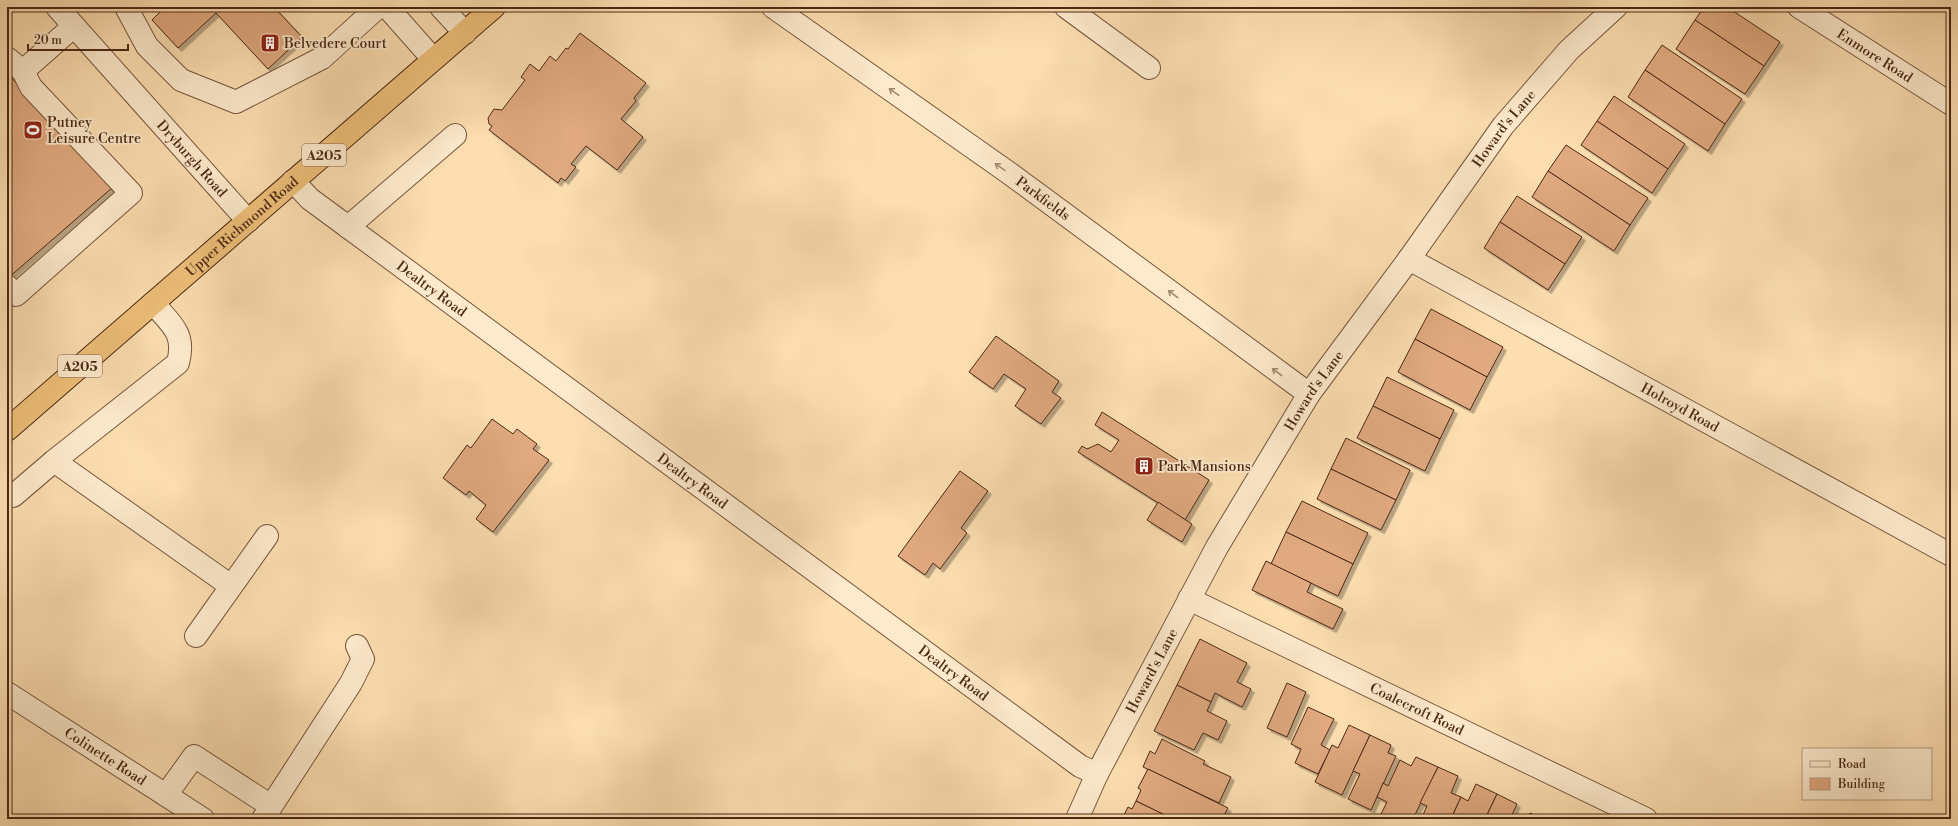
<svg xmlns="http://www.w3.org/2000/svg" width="1958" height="826" font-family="'Libre Bodoni',serif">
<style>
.building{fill:#e0a97f;stroke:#4a2816;filter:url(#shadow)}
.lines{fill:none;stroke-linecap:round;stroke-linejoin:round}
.minor-casing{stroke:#76563d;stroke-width:24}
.highway-casing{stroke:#4a2816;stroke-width:24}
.minor{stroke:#fdeacc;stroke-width:22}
.highway{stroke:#eebf78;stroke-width:22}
.oneway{stroke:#a48971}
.labels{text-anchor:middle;stroke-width:3.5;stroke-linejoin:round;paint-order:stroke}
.shield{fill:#fdeacc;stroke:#80624d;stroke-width:1}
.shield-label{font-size:13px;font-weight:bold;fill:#4a2816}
.poi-label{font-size:14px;fill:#4a2816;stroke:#fdeacc;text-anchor:start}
.street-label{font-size:14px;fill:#4a2816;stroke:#fdeacc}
</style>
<defs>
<filter id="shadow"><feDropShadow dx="3.5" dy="3.5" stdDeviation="0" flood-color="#0004"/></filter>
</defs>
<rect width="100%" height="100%" fill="#fcdeb1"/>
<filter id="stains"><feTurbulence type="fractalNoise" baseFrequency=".005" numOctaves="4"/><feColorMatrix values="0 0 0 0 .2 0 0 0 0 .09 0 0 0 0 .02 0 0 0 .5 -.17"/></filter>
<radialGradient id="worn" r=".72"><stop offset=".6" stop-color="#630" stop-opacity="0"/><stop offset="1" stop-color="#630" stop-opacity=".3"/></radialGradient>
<g class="building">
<path d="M165,7H274L302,37L268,69L216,13L178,48L152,20Z"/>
<path d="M1704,7H1727L1780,42L1764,66L1695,20Z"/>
<path d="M1695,20L1764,66L1745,94L1676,49Z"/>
<path d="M580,33L646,83L634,98L636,101L621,119L643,137L617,170L586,146L571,164L576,167L565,181L561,178L558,183L489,130L492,126L489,124L488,118L494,109L502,110L525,80L521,77L530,64L539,71L550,56L556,61L566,48L568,49Z"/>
<path d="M1662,45L1742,99L1725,124L1645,70Z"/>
<path d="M1645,70L1725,124L1708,151L1628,97Z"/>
<path d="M7,73L113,187L7,279Z"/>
<path d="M1614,96L1685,144L1668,169L1597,121Z"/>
<path d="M1597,121L1668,169L1652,193L1581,145Z"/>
<path d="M1566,145L1648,198L1630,225L1548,171Z"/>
<path d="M1548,171L1630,225L1614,251L1532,197Z"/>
<path d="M1517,196L1582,237L1565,264L1500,222Z"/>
<path d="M1500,222L1565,264L1548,290L1484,248Z"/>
<path d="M1431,309L1503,347L1487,377L1415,339Z"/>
<path d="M996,336L1059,381L1052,392L1061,398L1041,424L1015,406L1026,389L1004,374L993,389L969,372Z"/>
<path d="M1415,339L1487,377L1470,410L1398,372Z"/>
<path d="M1387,377L1454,410L1440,439L1373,406Z"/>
<path d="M1373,406L1440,439L1425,471L1357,438Z"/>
<path d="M1102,412L1209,480L1185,520L1078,452L1082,446L1087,449L1098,444L1111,452L1119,440L1095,425Z"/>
<path d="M492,419L513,434L517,429L537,444L533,449L549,460L493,532L476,519L486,505L469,491L466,495L443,478L467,445L471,448Z"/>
<path d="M1346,438L1410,470L1396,500L1331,469Z"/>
<path d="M1331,469L1396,500L1381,530L1317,499Z"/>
<path d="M960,471L988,491L961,528L967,533L940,569L933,563L925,575L898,556Z"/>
<path d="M1302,501L1368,533L1353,564L1286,532Z"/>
<path d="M1158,502L1192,524L1182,542L1147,520Z"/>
<path d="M1286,532L1353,564L1338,596L1271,564Z"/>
<path d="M1266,561L1311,583L1307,592L1343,609L1333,629L1252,590Z"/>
<path d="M1200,639L1247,663L1237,682L1251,689L1242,707L1215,693L1211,702L1177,685Z"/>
<path d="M1287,683L1306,692L1287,737L1267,728Z"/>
<path d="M1177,685L1211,702L1207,711L1227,721L1218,740L1203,733L1194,750L1154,731Z"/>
<path d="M1308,707L1334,719L1321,745L1330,750L1318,774L1295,763L1301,749L1291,744Z"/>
<path d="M1349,725L1370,735L1342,795L1315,782L1332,745L1338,748Z"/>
<path d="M1370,735L1391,745L1388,753L1396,756L1371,810L1348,799L1360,774L1353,771Z"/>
<path d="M1162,739L1205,761L1203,764L1231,777L1219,803L1143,767L1150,751L1155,754Z"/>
<path d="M1416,757L1438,767L1413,819H1392L1381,814L1387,802L1377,797L1383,783L1388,786L1400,760L1411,766Z"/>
<path d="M1438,767L1458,776L1451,793L1461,797L1451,819H1421L1427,806L1420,803Z"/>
<path d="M1148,769L1228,808L1222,819H1173L1136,801L1141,790L1138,788Z"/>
<path d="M1476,784L1497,794L1485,819H1451L1461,797L1468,801Z"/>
<path d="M1497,794L1517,804L1510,819H1485Z"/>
<path d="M1136,801L1173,819H1122L1128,807L1132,809Z"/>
<path d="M1530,813L1544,819H1527Z"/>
</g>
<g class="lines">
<g class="minor-casing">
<g id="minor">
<path id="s1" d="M57,7L248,221"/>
<path d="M126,7L147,46L181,80L236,102L322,58L378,7"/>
<path d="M387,7L433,59"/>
<path d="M441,7L465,33"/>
<path id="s2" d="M773,7L1009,173L1309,394"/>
<path d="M1066,7L1149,68"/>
<path id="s3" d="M1799,7L1951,104"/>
<path d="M7,58L23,71"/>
<path id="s4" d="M293,181L310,199L348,227L1080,766L1097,774"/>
<path d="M348,227L455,135"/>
<path id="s5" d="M1409,259L1951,555"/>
<path d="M7,286L16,295L131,193L31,87L23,71L74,26"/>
<path d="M54,461L231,586"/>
<path d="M7,492L13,496L54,461L178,363C186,333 171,324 153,303"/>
<path id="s6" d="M1189,599L1646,819"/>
<path d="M196,636L267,536"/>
<path id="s7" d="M7,693L203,819"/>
<path d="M166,795L194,756L271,806"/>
<path d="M263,819L351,683L363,659L357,646"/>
<path id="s8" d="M1077,819L1097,774L1217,547L1309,394L1409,259L1503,126L1569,50L1616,7"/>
</g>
</g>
<g class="highway-casing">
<g id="highway">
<path id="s9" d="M7,430L494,7"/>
</g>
</g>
<use href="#minor" class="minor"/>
<use href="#highway" class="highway"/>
</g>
<defs><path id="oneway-shaft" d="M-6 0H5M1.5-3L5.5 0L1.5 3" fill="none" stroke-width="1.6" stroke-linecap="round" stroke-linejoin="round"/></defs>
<g class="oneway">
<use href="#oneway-shaft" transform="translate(894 92) rotate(-145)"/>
<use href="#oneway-shaft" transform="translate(1000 167) rotate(-145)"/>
<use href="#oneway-shaft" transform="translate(1173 294) rotate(-143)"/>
<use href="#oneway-shaft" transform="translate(1277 372) rotate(-143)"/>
</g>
<defs>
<g id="building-square" transform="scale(1)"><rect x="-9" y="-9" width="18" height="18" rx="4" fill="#8f2418" stroke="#fdeacc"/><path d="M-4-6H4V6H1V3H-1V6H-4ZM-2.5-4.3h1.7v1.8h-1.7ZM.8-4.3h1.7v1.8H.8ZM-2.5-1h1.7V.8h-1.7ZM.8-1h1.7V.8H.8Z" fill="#fff"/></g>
<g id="stadium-square" transform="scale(1)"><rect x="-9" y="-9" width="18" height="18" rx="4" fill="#8f2418" stroke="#fdeacc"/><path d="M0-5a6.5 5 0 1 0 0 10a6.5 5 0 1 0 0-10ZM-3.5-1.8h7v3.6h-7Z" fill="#fff"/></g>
</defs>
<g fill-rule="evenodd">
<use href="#building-square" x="270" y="43"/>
<use href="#stadium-square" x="33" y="130"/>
<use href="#building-square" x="1144" y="466"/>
</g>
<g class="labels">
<g class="shield">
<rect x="302" y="144" width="44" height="22" rx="3"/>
<rect x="58" y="355" width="44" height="22" rx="3"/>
</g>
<g class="shield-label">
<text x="324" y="160">A205</text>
<text x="80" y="371">A205</text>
</g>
<g class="poi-label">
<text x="284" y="48">Belvedere Court</text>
<text x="47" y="127">Putney<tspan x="47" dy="16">Leisure Centre</tspan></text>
<text x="1158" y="471">Park Mansions</text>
</g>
<g class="street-label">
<text dy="5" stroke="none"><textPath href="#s3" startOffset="90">Enmore Road</textPath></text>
<text dy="5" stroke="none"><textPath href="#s8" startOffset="814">Howard's Lane</textPath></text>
<text dy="5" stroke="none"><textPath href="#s1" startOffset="203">Dryburgh Road</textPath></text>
<text dy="5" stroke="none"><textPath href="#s2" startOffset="331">Parkfields</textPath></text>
<text dy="5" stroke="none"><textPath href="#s9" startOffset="311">Upper Richmond Road</textPath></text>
<text dy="5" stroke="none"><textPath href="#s4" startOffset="176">Dealtry Road</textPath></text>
<text dy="5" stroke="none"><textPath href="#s8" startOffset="490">Howard's Lane</textPath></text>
<text dy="5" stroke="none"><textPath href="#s5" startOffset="309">Holroyd Road</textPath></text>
<text dy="5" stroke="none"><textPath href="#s4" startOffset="500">Dealtry Road</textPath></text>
<text dy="5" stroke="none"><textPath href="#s8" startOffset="166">Howard's Lane</textPath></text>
<text dy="5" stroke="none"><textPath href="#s4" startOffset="824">Dealtry Road</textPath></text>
<text dy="5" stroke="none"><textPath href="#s6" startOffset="253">Coalecroft Road</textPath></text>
<text dy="5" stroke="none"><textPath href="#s7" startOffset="117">Colinette Road</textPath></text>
</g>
</g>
<rect width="1958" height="826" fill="none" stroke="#fcdeb1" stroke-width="24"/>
<rect x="8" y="8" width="1942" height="810" fill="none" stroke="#4a2816" stroke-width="2"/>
<rect x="12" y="12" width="1934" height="802" fill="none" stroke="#4a2816"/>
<rect x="1802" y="748" width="130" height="52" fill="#fdeacc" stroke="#b59c83"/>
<rect x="1810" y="761" width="20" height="6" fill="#fdeacc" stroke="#b59c83"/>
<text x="1838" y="768" font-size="12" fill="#4a2816">Road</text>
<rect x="1810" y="778" width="20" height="12" fill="#e0a97f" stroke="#b59c83"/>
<text x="1838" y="788" font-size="12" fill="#4a2816">Building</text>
<path d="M28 44v6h100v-6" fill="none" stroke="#4a2816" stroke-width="2"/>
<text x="34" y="44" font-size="12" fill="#4a2816" stroke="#fdeacc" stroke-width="3" paint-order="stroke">20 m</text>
<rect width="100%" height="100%" filter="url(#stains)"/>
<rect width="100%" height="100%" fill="url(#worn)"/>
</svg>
